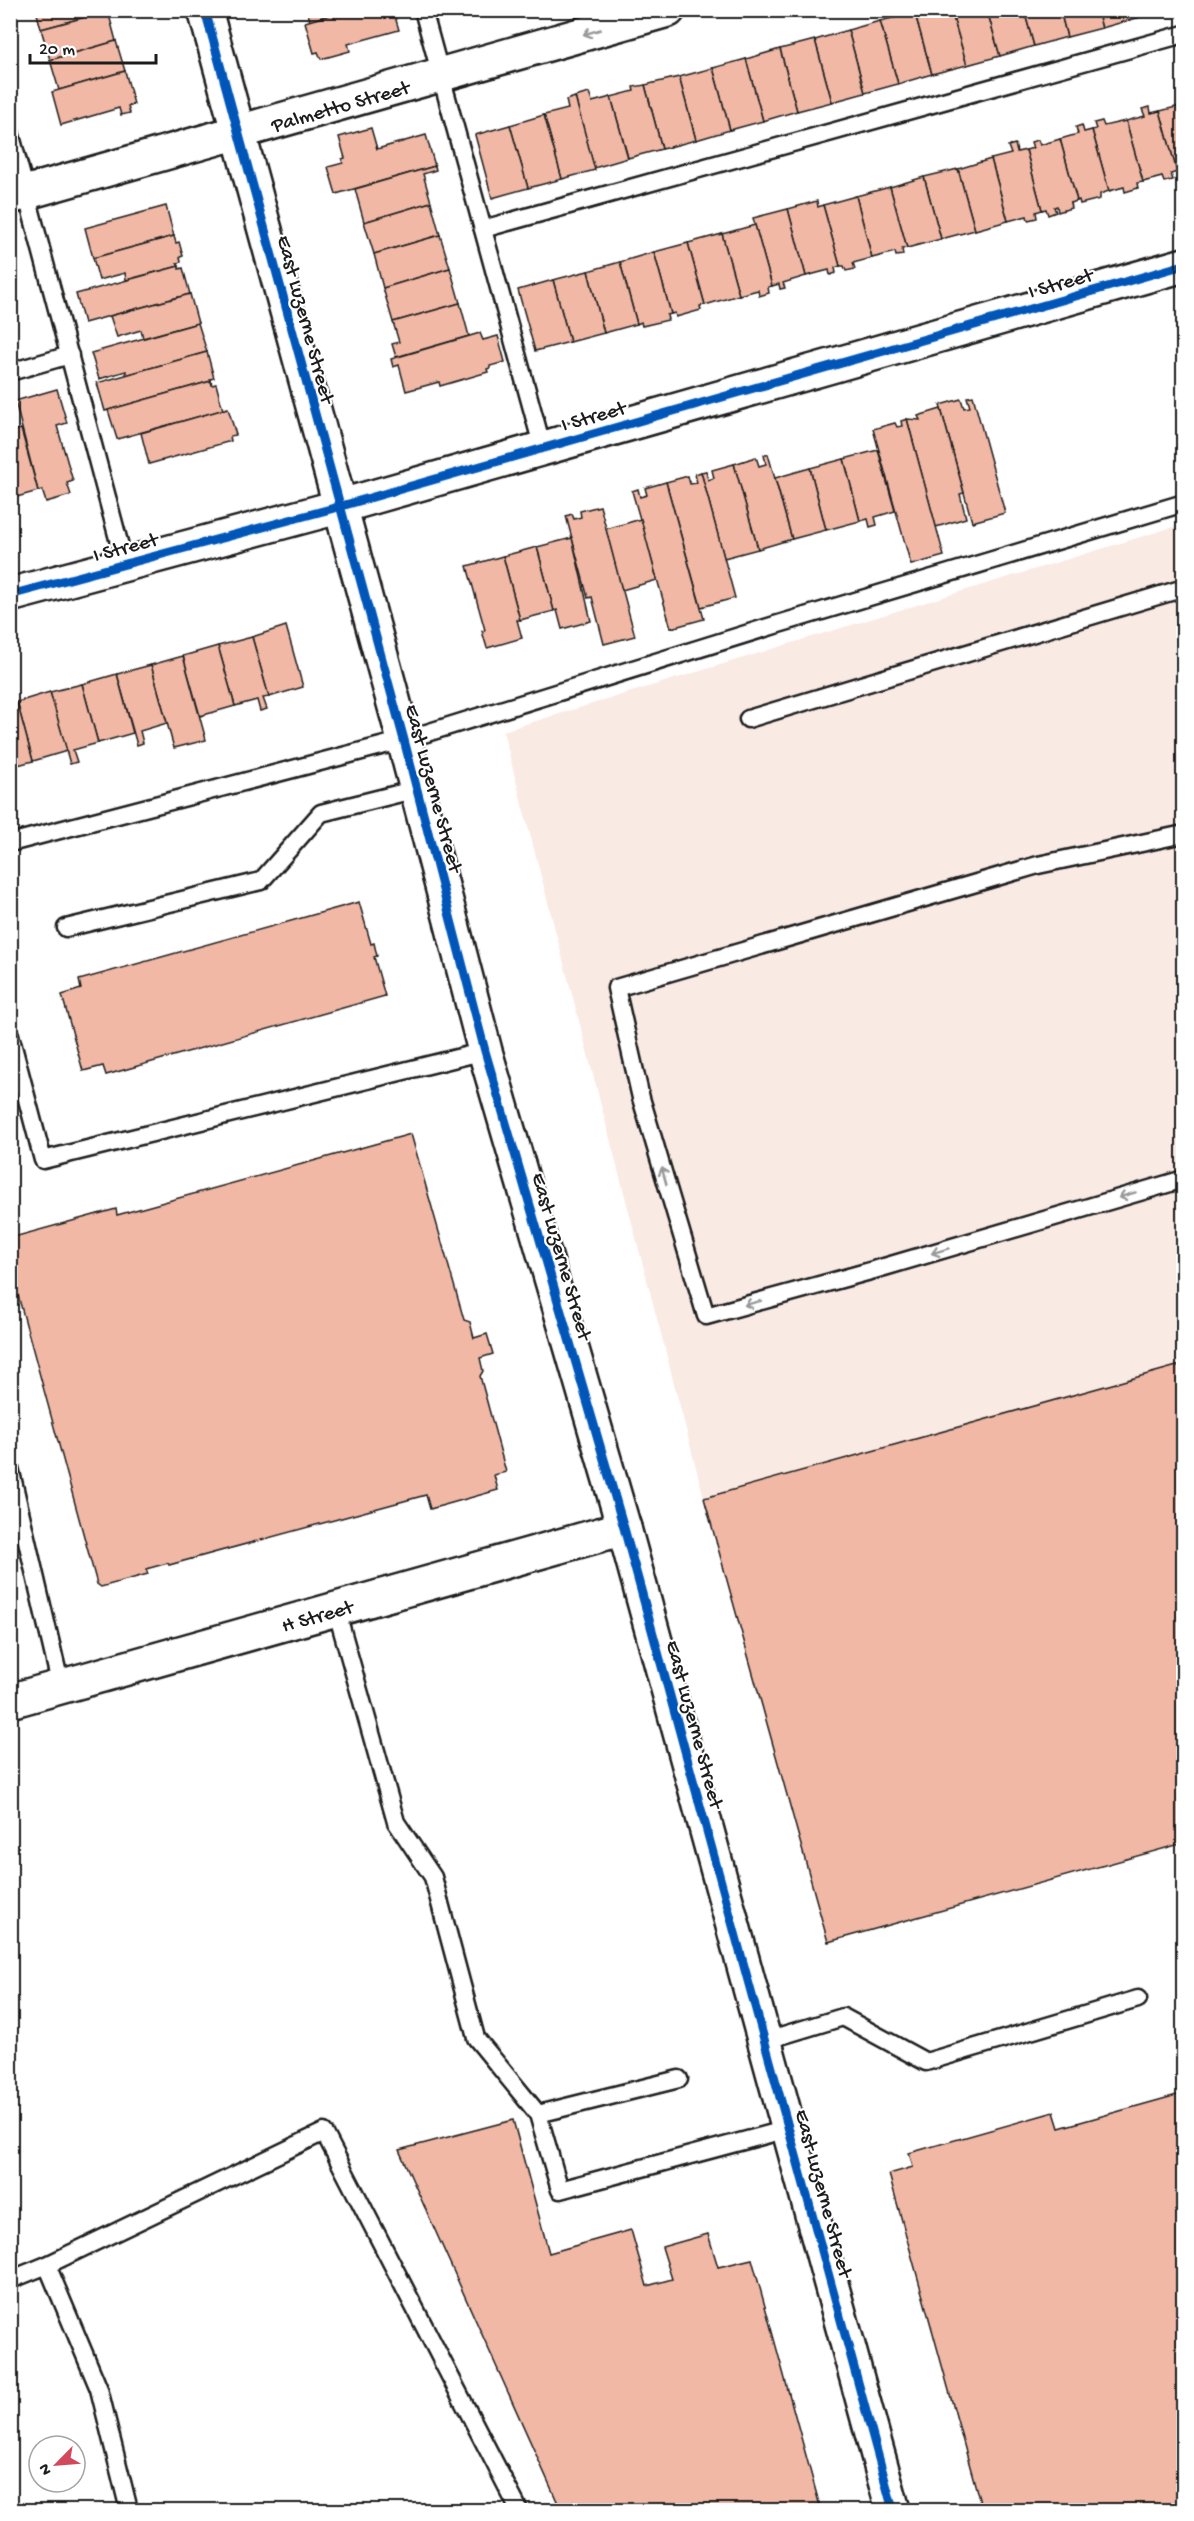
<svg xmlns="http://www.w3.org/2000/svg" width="1194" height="2521" font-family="'Gochi Hand',sans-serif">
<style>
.built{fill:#faeae4}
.building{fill:#f0b8a5;stroke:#1c1c1c;stroke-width:1.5}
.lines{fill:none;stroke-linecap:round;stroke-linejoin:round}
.lane-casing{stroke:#1c1c1c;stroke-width:21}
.street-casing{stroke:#1c1c1c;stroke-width:38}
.lane{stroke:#fff;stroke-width:16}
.street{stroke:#fff;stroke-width:33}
.cycleway-casing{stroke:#fff;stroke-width:13}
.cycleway{stroke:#0057b8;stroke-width:9}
.oneway{stroke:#999}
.labels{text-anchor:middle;stroke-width:4.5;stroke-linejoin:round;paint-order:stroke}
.street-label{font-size:21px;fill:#1c1c1c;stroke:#fff}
</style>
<rect width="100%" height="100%" fill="#fff"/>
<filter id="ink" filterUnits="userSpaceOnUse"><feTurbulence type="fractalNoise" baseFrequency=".0167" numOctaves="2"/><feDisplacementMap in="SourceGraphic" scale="12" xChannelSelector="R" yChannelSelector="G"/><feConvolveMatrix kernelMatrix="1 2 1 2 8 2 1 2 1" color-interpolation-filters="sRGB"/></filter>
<g filter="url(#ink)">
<path class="built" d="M1183,524V1843L828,1942L704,1498L503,731Z"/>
<g class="building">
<path d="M36,10H108V11L41,29Z"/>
<path d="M307,10H347L310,21Z"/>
<path d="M347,10H393L399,30L348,44L350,51L321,59L318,52L314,53L305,22Z"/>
<path d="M903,10H914L932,74L898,84L880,21L905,15Z"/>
<path d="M914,10H951L967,65L932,74Z"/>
<path d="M951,10H987L1000,56L967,65Z"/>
<path d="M987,10H1024L1034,46L1000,56Z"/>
<path d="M1024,10H1060L1067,37L1034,46Z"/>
<path d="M1060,10H1097L1102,28L1067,37Z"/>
<path d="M1097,10H1135L1137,18L1102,28Z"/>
<path d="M1135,10H1163L1137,18Z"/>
<path d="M108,11L116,41L50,60L41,29Z"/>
<path d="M880,21L898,84L865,93L848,30Z"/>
<path d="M848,30L865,93L832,102L815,40Z"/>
<path d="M815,40L832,102L797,111L780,49Z"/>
<path d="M116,41L125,71L59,90L50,60Z"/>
<path d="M780,49L797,111L763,121L746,59Z"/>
<path d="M746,59L763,121L730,130L713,68Z"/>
<path d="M713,68L730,130L696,140L679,77Z"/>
<path d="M125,71L134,104L128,106L130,113L121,115L119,108L61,125L52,92Z"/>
<path d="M679,77L696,140L662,149L645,85Z"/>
<path d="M645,85L662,149L628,158L611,97L634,91L633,87Z"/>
<path d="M589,93L592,102L611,97L628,158L594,168L575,97Z"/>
<path d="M575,97L595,170L562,179L544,115L568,109L566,100Z"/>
<path d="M1184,105V171L1177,172L1160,111Z"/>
<path d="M1150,107L1151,113L1160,111L1177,172L1171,174L1173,180L1164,182L1162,177L1143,182L1126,121L1145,116L1142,109Z"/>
<path d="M544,115L562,179L528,188L510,125Z"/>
<path d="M1102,121L1104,126L1126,121L1143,182L1137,183L1138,188L1125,192L1124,187L1109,191L1092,130L1096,129L1094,123Z"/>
<path d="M510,125L528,188L492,198L475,135Z"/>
<path d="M1082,125L1084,132L1092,130L1109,191L1100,194V199L1080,204L1079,200L1077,201L1060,139L1078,134L1076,127Z"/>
<path d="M371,128L377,149L426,135L435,166L336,194L328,167L343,163L342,159L345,158L339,137Z"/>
<path d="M1060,139L1077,201L1070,203L1071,208L1058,212L1057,206L1054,207L1056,212L1048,215L1046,209L1042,210L1026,150L1033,148L1031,142L1038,140L1040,145Z"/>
<path d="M1015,144L1017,152L1026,150L1042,210L1036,212L1037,218L1028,220L1027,216L1008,221L991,159L1011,154L1008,146Z"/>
<path d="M991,159L1008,221L975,230L958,169Z"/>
<path d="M435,166L436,170L423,174L431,202L364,222L355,189Z"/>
<path d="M958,169L975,230L941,239L924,177Z"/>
<path d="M924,177L941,239L907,248L890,187Z"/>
<path d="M890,187L907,248L902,249L903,255L896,256L895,252L872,258L856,196Z"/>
<path d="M856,196L872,258L853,263L855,269L846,271L844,266H840L823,205Z"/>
<path d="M817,201L818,207L823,205L840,266L835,268L836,273L830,275L829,270L806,276L788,209Z"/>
<path d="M431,202L440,235L374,254L364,222Z"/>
<path d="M166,206L174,236L93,258L85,228Z"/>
<path d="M788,209L806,276L783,283L785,288L780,289L779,284L772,286L753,218Z"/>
<path d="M755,225L772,286L768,287L769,293L759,296L758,290L739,295L722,234Z"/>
<path d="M722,234L739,295L705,305L688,243Z"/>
<path d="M440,235L450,268L383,288L374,254Z"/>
<path d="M174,236L176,243L179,242L183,256L180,257L181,262L177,263L179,266L126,280L125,273L99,280L93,258Z"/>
<path d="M688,243L705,305L700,306L701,310L676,317L675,313L671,314L654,252Z"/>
<path d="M654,252L671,314L667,315L668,320L642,326L641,322L637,324L620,262Z"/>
<path d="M620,262L637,324L604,333L588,271Z"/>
<path d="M179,266V269L183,268L190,294L84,323L76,294Z"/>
<path d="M450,268L460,303L393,322L383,288Z"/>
<path d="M588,271L604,333L570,342L553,280Z"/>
<path d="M553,280L570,342L535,351L518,290Z"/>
<path d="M190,294L198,323L143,338L141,330L117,337L110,316Z"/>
<path d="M460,303L469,336L396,357L392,344L399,342L393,322Z"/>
<path d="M198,323L207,352L126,375V371L99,379L91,353Z"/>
<path d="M480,333L483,340L498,336L505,362L490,366V368L487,369L488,372L440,386L439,382L406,391L399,365L393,367L391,359Z"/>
<path d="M207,352L214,378L210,379L211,381L105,411L97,383Z"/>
<path d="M211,381L212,385L216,384L223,410L117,439L108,410Z"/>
<path d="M57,389L67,423L57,426L73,481L67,483L71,495L46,502L42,490L38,491L15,401Z"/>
<path d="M973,396L1005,513L972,522L940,405L961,399L964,408L970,407L967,397Z"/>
<path d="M228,408L236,435L230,436L231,441L149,464L141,433Z"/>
<path d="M941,409L964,493L960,494L966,518L936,527L907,419L920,420L918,416Z"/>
<path d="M907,419L944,556L911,565L873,429L895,423L897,427L902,426L901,421Z"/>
<path d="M21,429L38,491L10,499V432Z"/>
<path d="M878,450L895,511L875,517L877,525L870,527L868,519L860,521L844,459Z"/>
<path d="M768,454L792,539L758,549L734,464L756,457L759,466L766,464L764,455Z"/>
<path d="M844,459L860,521L826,530L810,468Z"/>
<path d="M734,464L758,549L724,558L701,472L706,471L708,480L714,478L712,470Z"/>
<path d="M810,468L826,530L792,539L775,478Z"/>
<path d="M701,472L735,598L701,607L666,482L688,476L690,484L697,483L695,474Z"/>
<path d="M666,482L704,619L671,628L632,491L638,489L640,497L647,495L645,488Z"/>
<path d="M600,506L635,636L604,644L592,597L588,598L566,516L572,514L574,519L581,517L580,511Z"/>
<path d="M641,519L657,580L622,590L606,529Z"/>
<path d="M572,538L591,621L562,629L557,610L554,611L537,547Z"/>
<path d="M537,547L554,611L520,620L503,556Z"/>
<path d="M503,556L520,620H517L522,638L487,648L482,631L485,630L467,566Z"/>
<path d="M286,626L303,687L269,697L252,637Z"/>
<path d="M252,637L269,697L263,698L267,709L260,711L257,700L235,706L218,646Z"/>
<path d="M218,646L235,706L200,716L183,656Z"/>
<path d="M183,656L206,740L174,748L151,665Z"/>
<path d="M151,665L167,723L140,731L143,743L137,745L117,674Z"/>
<path d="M117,674L133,733L98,743L82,684Z"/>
<path d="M82,684L98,743L73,750L77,762L70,764L50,692Z"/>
<path d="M50,692L67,751L33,761L17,702Z"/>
<path d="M17,702L33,761L10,767V704Z"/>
<path d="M359,902L371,944L374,943L377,956L374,957L385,996L106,1075L103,1066L83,1071L62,995L81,989L79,980Z"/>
<path d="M411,1134L464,1320L470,1322L474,1338L487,1334L493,1354L480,1358L483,1371L480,1376L506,1472L494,1475L498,1490L430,1509L426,1495L169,1565L168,1563L146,1569L148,1574L101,1587L97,1584L10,1266V1238L116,1209L117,1215Z"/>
<path d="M1184,1364V1843L828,1942L704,1498Z"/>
<path d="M1184,2093V2507L1170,2510H982L889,2174L913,2167L909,2153L1054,2112L1059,2128Z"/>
<path d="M513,2120L549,2253L631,2230L647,2286L672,2279L662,2247L708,2234L718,2267L752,2259L821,2510H561L399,2150Z"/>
</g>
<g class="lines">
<g class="lane-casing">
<g id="lane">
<path d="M423,10L543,449"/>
<path d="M10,132L125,565"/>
<path d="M483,229L1184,34"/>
<path d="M10,372L70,355"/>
<path d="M748,719L1184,588"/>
<path d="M1184,834L1038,865L616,988L641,1098L706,1316L874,1270L1184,1179"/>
<path d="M10,843L404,740L775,625L1184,503"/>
<path d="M66,928L261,881L321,813L417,789"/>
<path d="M10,1035L43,1160L485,1051"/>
<path d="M10,1468L61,1687"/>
<path d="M336,1609L396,1822L433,1877L476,2038L538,2114"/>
<path d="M764,2041L843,2017L926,2062L1138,1999"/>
<path d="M679,2079L538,2114L560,2190L788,2129"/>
<path d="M10,2280L47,2265"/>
<path d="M129,2510L99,2389L47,2265L324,2132L519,2510"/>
</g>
</g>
<g class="street-casing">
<g id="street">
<path d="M205,10L404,740L485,1051L624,1528L893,2510"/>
<path d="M10,197L668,10"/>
<path d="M10,595L338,507L1184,265"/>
<path d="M10,1701L624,1528"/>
</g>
</g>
<use href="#lane" class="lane"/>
<use href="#street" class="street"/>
<g class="cycleway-casing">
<g id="cycleway">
<path d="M205,10L404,740L485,1051L624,1528L893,2510"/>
<path d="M10,595L338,507L1184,265"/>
</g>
</g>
<use href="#cycleway" class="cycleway"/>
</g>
<defs><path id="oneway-shaft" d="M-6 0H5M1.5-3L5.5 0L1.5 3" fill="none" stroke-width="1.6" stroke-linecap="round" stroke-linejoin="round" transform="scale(1.5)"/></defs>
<g class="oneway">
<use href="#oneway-shaft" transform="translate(592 32) rotate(164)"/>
<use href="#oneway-shaft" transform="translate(664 1176) rotate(-106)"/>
<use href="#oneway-shaft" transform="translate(1127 1195) rotate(163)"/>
<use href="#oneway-shaft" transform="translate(940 1251) rotate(163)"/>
<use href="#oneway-shaft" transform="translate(753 1303) rotate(165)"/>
</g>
</g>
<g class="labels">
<g class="street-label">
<text transform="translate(340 105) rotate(-16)" y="7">Palmetto Street</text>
<text transform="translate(1060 282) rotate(-16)" y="7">I Street</text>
<text transform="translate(307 319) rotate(75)" y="7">East Luzerne Street</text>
<text transform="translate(593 415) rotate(-16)" y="7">I Street</text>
<text transform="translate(125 546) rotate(-15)" y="7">I Street</text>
<text transform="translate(435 788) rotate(75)" y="7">East Luzerne Street</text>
<text transform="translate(563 1256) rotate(74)" y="7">East Luzerne Street</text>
<text transform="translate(317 1615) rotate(-16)" y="7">H Street</text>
<text transform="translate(696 1724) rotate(75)" y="7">East Luzerne Street</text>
<text transform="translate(825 2193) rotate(75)" y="7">East Luzerne Street</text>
</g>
</g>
<rect width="1194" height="2521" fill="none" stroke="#fff" stroke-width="36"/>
<rect x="18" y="18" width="1158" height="2485" fill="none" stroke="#1c1c1c" stroke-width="2" filter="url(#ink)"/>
<g transform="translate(57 2464) rotate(245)"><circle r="28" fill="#ffffff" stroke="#a4a4a4" stroke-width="1.5"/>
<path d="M0-4.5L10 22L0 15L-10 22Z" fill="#d1495b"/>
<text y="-9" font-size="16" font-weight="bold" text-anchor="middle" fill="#1c1c1c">N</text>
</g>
<path d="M30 54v9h126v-9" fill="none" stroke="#1c1c1c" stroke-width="3"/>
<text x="39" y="54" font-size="18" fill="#1c1c1c" stroke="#ffffff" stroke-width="4.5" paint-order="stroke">20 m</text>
</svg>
